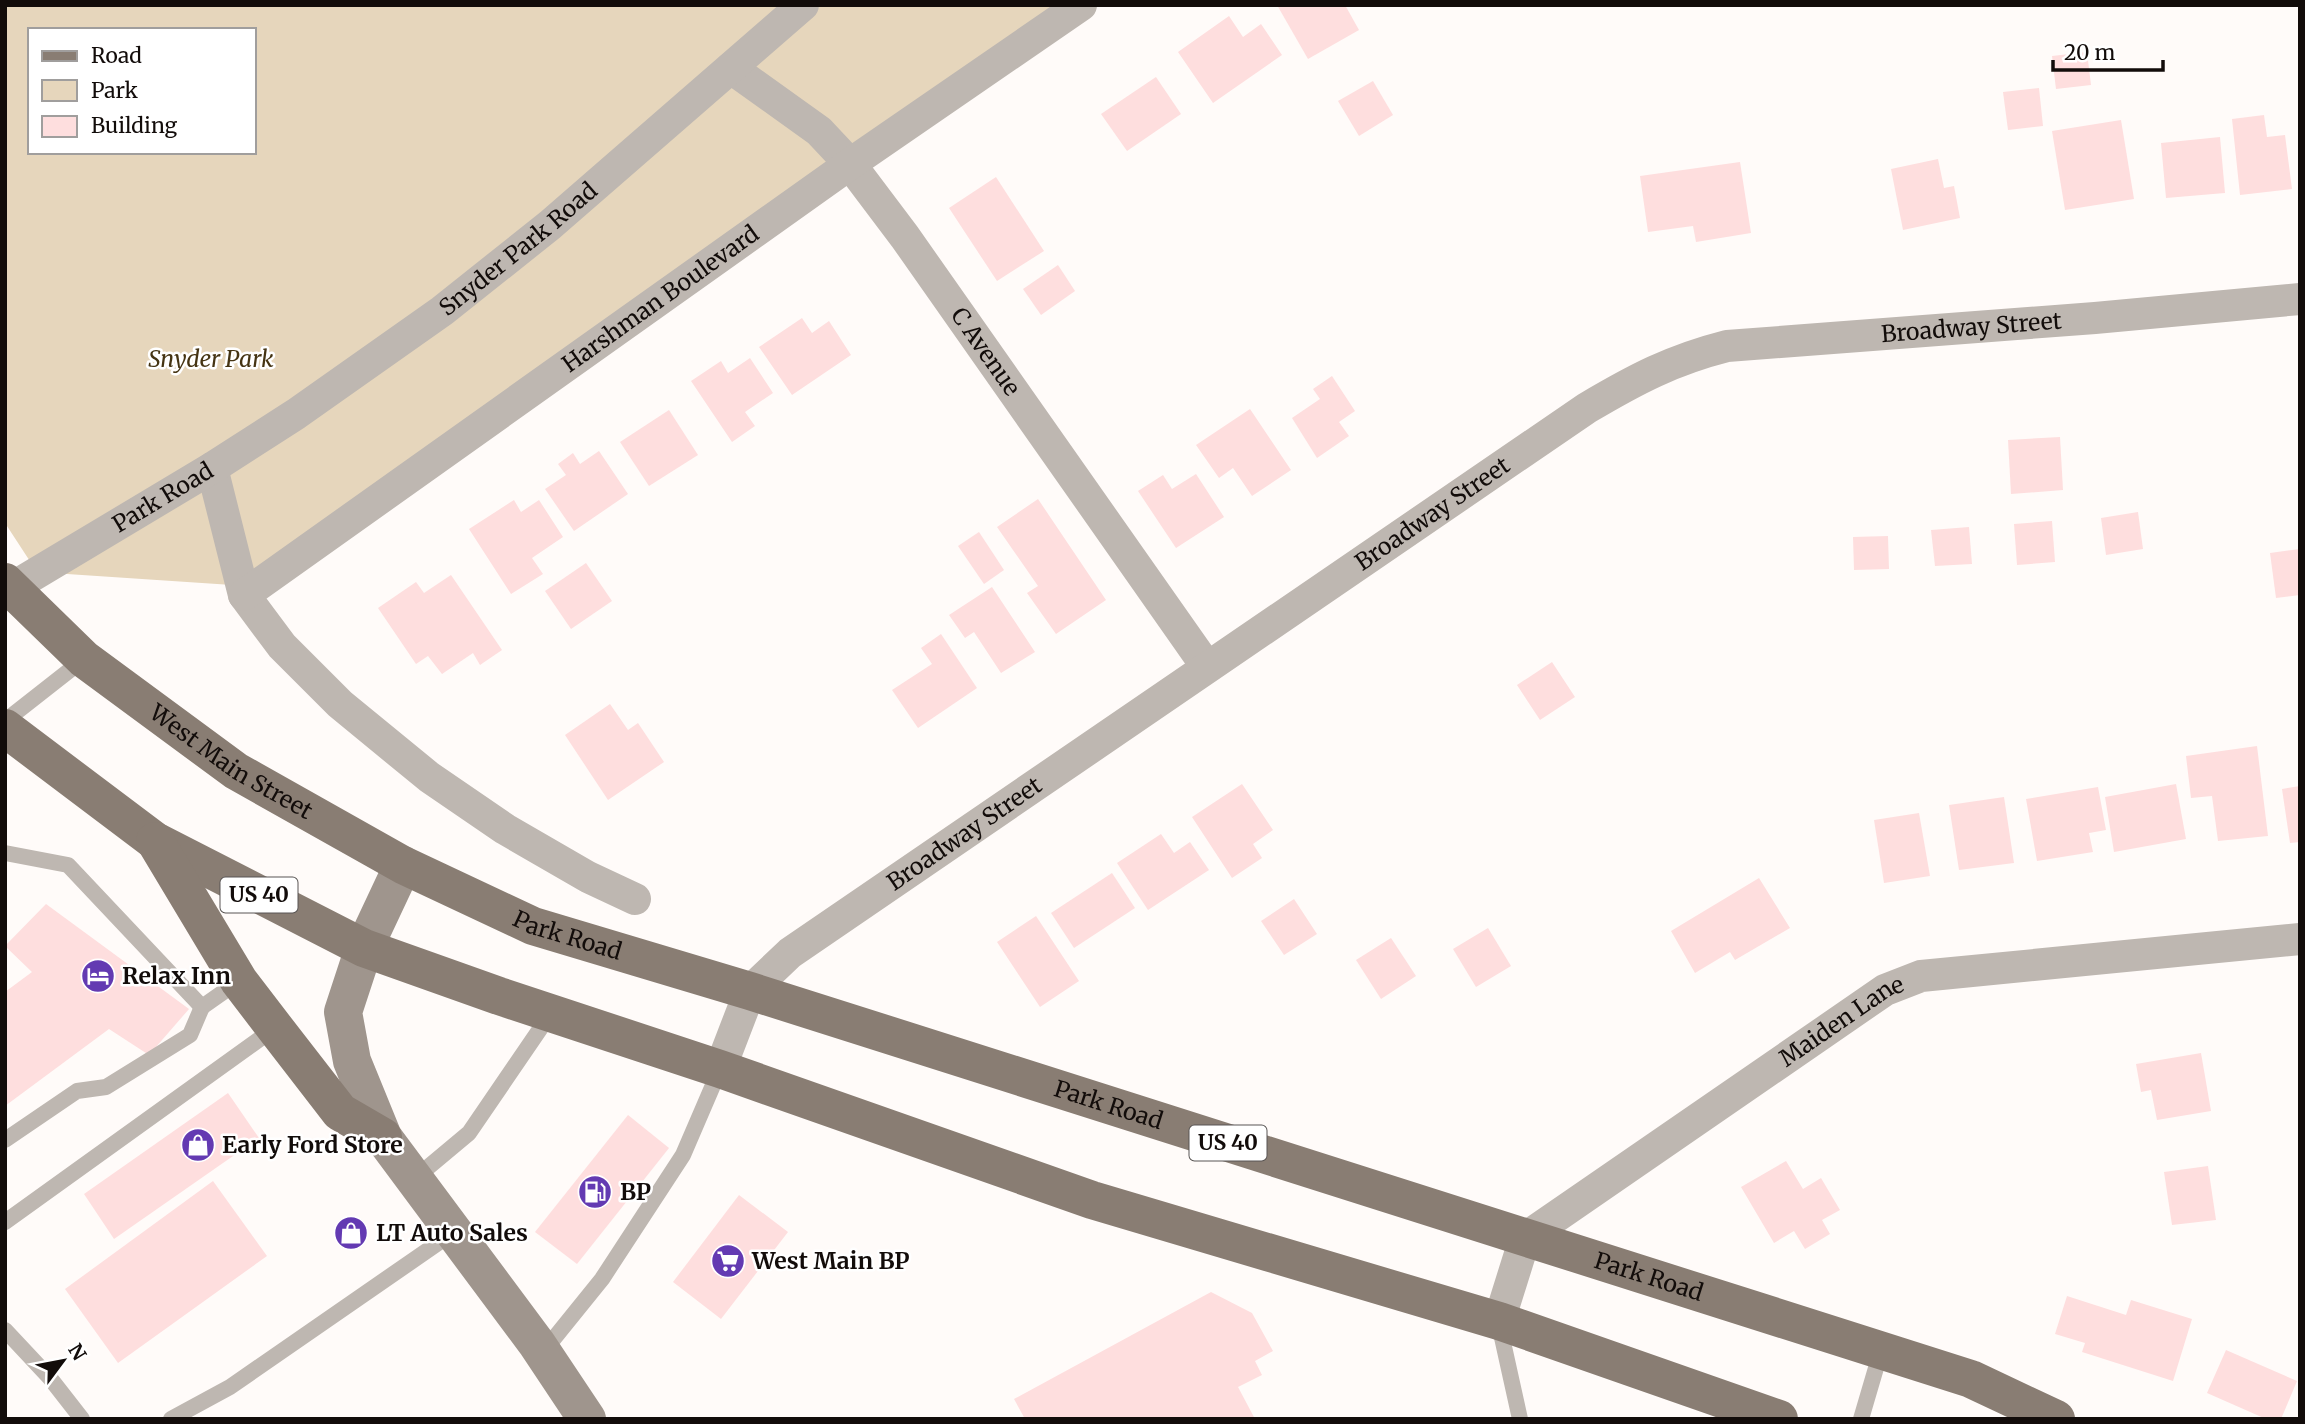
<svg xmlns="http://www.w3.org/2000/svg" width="2305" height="1424" font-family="Merriweather,serif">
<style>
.green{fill:#e6d6bc;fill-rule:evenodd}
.building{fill:#fedede}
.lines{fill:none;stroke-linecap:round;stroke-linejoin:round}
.lane{stroke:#beb7b1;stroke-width:16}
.street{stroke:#beb7b1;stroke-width:32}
.secondary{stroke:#9f958d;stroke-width:38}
.primary{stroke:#897d73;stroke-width:38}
.labels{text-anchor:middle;stroke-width:5;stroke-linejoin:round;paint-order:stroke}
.shield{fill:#fff;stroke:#595554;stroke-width:2}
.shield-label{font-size:21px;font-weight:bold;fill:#120c0a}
.street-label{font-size:23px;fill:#120c0a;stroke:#fff}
.park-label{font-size:23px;font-style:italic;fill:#453413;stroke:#fff}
.poi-label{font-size:23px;font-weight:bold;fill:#120c0a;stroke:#fff;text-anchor:start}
</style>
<rect width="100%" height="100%" fill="#fffbf9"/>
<path class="green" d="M5,5H1081L247,586L37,572L5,523ZM30,30H254V152H30Z"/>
<g class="building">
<path d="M1277,5H1345L1359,30L1308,59Z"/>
<path d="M1229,16L1243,37L1261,24L1282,55L1213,103L1178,52Z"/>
<path d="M2087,52L2091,85L2056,89L2052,56Z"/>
<path d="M1156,77L1181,114L1127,151L1101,114Z"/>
<path d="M1373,81L1393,115L1359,136L1338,101Z"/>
<path d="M2039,88L2043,126L2008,130L2003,92Z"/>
<path d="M2264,115L2267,137L2285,135L2292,189L2240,195L2232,119Z"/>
<path d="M2121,120L2134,199L2065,210L2052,131Z"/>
<path d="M2220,137L2225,193L2166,198L2161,143Z"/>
<path d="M1938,159L1944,188L1954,186L1960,218L1903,230L1891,169Z"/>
<path d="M1740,162L1751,233L1696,242L1693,226L1648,232L1640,176Z"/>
<path d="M996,177L1044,251L997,281L949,208Z"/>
<path d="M1058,265L1075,291L1041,315L1023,289Z"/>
<path d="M802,318L812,333L829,321L851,355L792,395L759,347Z"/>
<path d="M750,358L773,393L745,412L755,426L732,442L691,381L721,361L728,373Z"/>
<path d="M1332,376L1355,411L1339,422L1349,436L1317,458L1292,418L1320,399L1313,389Z"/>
<path d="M1250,409L1291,470L1252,496L1233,468L1219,478L1196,445Z"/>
<path d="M669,410L698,455L649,486L620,442Z"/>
<path d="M2060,437L2063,490L2011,494L2008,440Z"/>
<path d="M599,451L628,494L574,531L545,489L566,475L558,464L573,453L580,464Z"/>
<path d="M1196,474L1224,517L1176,548L1138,491L1163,475L1172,489Z"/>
<path d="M1038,499L1106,600L1056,634L1027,593L1038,586L997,527Z"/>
<path d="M514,500L521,512L539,500L563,537L532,558L543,574L511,594L469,529Z"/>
<path d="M2138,512L2143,549L2106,555L2101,518Z"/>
<path d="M2052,521L2055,562L2017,565L2014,524Z"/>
<path d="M1969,527L1972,564L1935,566L1931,530Z"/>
<path d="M979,532L1004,570L984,584L958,546Z"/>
<path d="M1888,536L1889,569L1854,570L1853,537Z"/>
<path d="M2300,549V595L2276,598L2270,553Z"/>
<path d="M586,563L612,601L571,629L545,591Z"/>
<path d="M451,575L502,650L480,665L473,653L442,674L428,656L416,664L378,608L416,582L424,593Z"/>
<path d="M992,587L1035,652L1001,673L974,632L965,638L949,615Z"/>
<path d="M941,634L977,688L918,728L892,690L932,664L921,648Z"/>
<path d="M1552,662L1575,697L1540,720L1517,685Z"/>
<path d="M610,704L628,730L638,723L664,762L608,800L565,735Z"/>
<path d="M2257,746L2268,836L2218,841L2212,796L2191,798L2186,756Z"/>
<path d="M1242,784L1273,830L1253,844L1262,858L1232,878L1192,817Z"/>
<path d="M2176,784L2186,839L2114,852L2105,797Z"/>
<path d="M2300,786V842L2290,843L2282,789Z"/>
<path d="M2098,787L2106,830L2089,833L2093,852L2037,861L2026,799Z"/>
<path d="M2004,797L2014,863L1959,870L1949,805Z"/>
<path d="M1919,813L1930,876L1884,883L1874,820Z"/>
<path d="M1161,834L1174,853L1190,842L1209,870L1148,910L1117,863Z"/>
<path d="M1112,873L1135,908L1074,948L1051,913Z"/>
<path d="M1759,878L1790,928L1735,960L1730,952L1695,973L1671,931Z"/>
<path d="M1294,899L1317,934L1284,955L1261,921Z"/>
<path d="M46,904L189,1009L149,1055L109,1029L5,1106V992L32,972L5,946Z"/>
<path d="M1036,916L1079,981L1040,1007L997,942Z"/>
<path d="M1488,928L1511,966L1476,987L1453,949Z"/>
<path d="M1391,938L1416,976L1381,999L1356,960Z"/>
<path d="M2201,1053L2211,1111L2157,1120L2151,1090L2141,1092L2136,1064Z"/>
<path d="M228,1093L259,1138L114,1239L84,1194Z"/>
<path d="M628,1115L669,1148L577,1264L535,1232Z"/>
<path d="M1786,1161L1803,1189L1821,1178L1840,1210L1822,1220L1830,1234L1805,1249L1794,1231L1774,1243L1741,1187Z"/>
<path d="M2208,1166L2216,1220L2172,1225L2164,1172Z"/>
<path d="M213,1181L267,1256L118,1363L65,1289Z"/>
<path d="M739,1195L788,1232L721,1319L673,1282Z"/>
<path d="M1211,1292L1252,1313L1273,1351L1255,1361L1262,1375L1238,1387L1255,1419H1025L1014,1399Z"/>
<path d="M2067,1296L2126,1315L2131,1300L2192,1319L2173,1381L2082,1352L2085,1343L2055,1334Z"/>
<path d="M2226,1350L2297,1381L2281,1419H2266L2207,1393Z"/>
</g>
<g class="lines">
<g class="lane">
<path d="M5,721L84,659"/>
<path d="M5,853L68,865L202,1007L239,981"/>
<path d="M5,1140L77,1091L106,1087L190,1035L202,1007"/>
<path d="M414,1179L469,1133L551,1013"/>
<path d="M5,1222L275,1028"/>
<path d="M1499,1324L1520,1419"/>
<path d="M5,1330L50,1378L82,1419"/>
<path d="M543,1352L602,1279L683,1155L720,1069"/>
<path d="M171,1419L230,1387L454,1232"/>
<path d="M1861,1419L1881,1351"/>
</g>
<g class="street">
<path id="s1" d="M731,68L819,131L850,164L905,237L1207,667"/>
<path d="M212,468L244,595L282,646L340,704L429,777L505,829L588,877L635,899"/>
<path id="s2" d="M5,592L212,468L296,414L442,311L550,225L803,5"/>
<path id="s3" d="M244,595L850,164L1081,5"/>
<path id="s4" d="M720,1069L750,991L790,953L1587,408C1636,379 1672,360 1727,346L2095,318L2300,299"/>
<path id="s5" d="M1499,1321L1525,1238L1885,990L1921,976L2300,939"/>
</g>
<path class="secondary" d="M403,865L364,948L343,1012L352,1061L383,1137L537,1344L587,1419"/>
<g class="primary">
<path id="s6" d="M5,582L84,659L236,771L403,865L533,926L750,991L1971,1379L2056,1419"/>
<path d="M5,728L155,841L364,948L499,996L720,1069L1092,1200L1499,1321L1779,1419"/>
<path d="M155,841L239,981L275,1028L340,1112L383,1137"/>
</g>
</g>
<defs>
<g id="hotel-disc" transform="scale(1.75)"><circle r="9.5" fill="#633ab2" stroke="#fff"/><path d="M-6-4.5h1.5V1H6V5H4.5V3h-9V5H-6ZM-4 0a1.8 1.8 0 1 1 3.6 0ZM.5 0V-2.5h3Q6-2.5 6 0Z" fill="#fff"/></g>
<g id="shop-disc" transform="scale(1.75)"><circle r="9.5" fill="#633ab2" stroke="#fff"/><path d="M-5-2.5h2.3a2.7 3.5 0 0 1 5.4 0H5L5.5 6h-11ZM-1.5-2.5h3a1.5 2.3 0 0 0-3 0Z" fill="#fff"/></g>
<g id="fuel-disc" transform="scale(1.75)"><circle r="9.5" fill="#633ab2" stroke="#fff"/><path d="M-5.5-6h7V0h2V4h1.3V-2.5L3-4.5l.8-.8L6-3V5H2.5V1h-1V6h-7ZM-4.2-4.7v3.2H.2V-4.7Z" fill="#fff"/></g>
<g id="supermarket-disc" transform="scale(1.75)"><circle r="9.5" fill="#633ab2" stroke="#fff"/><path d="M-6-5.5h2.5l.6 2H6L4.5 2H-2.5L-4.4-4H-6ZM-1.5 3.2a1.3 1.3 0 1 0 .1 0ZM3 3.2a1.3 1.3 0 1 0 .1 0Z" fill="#fff"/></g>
</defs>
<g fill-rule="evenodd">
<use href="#hotel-disc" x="98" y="976"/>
<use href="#shop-disc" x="198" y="1145"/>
<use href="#fuel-disc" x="595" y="1192"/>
<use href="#shop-disc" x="351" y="1233"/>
<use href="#supermarket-disc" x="728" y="1261"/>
</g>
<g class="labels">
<g class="shield">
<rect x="220.5" y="877.5" width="77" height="35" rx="5"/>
<rect x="1189.5" y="1125.5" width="77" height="35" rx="5"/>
</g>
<g class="shield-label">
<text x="259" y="902">US 40</text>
<text x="1228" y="1150">US 40</text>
</g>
<g class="street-label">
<text dy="8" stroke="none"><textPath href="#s2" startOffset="618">Snyder Park Road</textPath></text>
<text dy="8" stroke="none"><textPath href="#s3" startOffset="511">Harshman Boulevard</textPath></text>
<text dy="8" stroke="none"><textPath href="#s4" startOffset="1503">Broadway Street</textPath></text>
<text dy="8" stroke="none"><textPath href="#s1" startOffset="385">C Avenue</textPath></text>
<text dy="8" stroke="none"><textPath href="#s2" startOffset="184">Park Road</textPath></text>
<text dy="8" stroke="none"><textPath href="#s4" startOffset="917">Broadway Street</textPath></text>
<text dy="8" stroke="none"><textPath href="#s6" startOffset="290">West Main Street</textPath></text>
<text dy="8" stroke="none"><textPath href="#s4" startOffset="350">Broadway Street</textPath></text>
<text dy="8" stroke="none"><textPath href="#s6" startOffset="670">Park Road</textPath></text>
<text dy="8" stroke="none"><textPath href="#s5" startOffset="471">Maiden Lane</textPath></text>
<text dy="8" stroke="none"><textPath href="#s6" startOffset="1237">Park Road</textPath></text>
<text dy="8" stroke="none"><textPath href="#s6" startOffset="1804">Park Road</textPath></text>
</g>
<g class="park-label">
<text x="211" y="367">Snyder Park</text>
</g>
<g class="poi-label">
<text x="122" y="984">Relax Inn</text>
<text x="222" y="1153">Early Ford Store</text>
<text x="620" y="1200">BP</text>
<text x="376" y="1241">LT Auto Sales</text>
<text x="752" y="1269">West Main BP</text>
</g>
</g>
<rect width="2305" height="1424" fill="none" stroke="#120c0a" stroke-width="14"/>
<rect x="28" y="28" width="228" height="126" fill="#ffffff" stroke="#a09e9d" stroke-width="2"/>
<rect x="42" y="51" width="35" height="10" fill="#897d73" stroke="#a09e9d" stroke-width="2"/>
<text x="91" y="63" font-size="21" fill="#120c0a">Road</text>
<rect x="42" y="80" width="35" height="21" fill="#e6d6bc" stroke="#a09e9d" stroke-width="2"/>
<text x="91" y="98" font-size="21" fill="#120c0a">Park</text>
<rect x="42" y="116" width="35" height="21" fill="#fedede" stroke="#a09e9d" stroke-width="2"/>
<text x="91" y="133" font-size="21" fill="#120c0a">Building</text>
<g transform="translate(63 1361) rotate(58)" stroke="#ffffff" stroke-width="5" paint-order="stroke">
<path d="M0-5L12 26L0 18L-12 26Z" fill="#120c0a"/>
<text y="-10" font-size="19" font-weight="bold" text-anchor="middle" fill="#120c0a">N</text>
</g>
<path d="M2053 60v10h110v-10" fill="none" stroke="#120c0a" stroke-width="3.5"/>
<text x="2064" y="60" font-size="21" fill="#120c0a" stroke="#ffffff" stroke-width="5" paint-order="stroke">20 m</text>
</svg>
